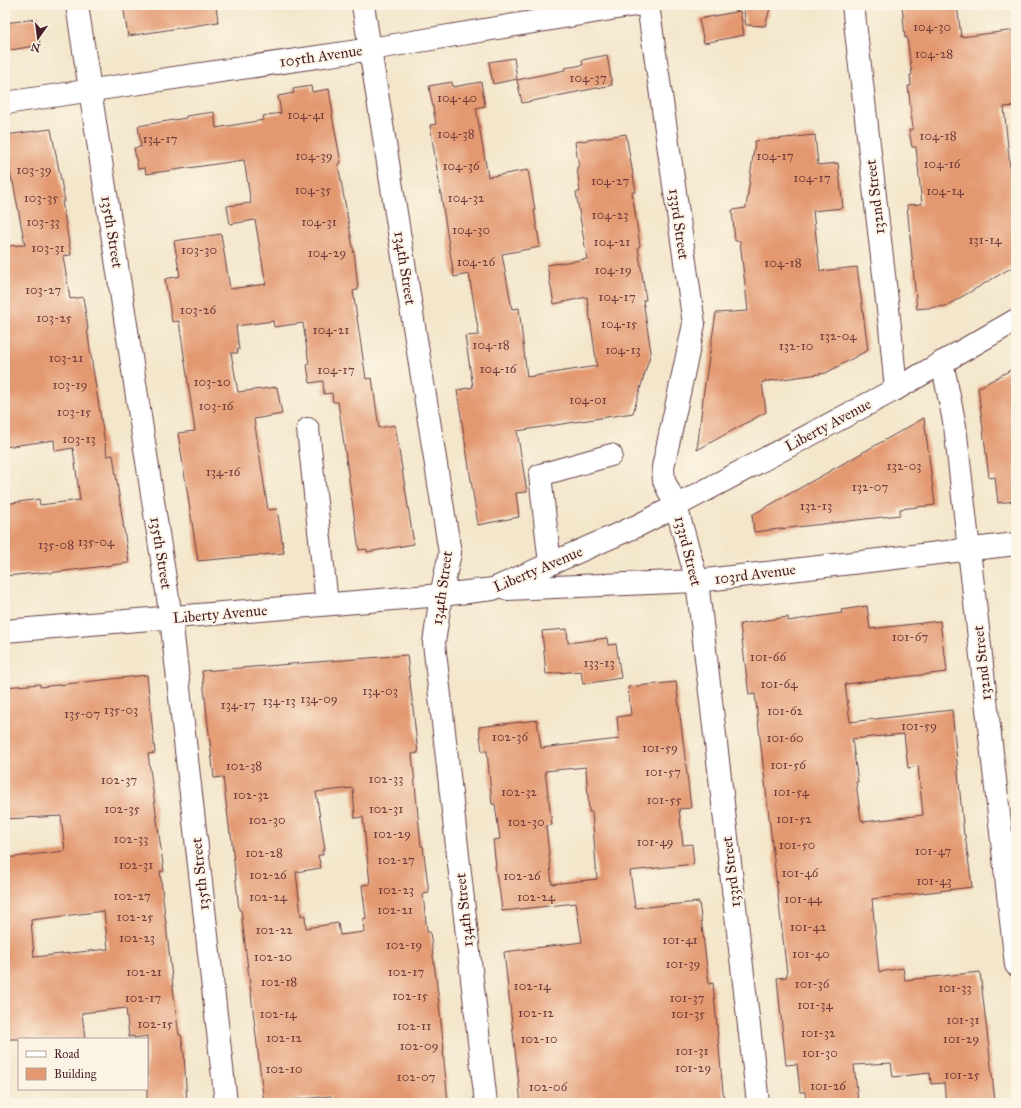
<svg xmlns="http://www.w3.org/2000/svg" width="1021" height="1108" font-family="'IM FELL Great Primer',serif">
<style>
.building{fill:#e3986f;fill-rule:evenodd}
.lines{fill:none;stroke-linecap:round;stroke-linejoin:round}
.minor-casing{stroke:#633d43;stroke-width:24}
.minor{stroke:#fff;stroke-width:22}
.labels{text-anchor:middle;stroke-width:4;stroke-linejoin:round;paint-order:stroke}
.number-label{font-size:13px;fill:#703d3c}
.street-label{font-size:15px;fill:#4a1f2b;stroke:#fcf5e5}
</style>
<rect width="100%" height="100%" fill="#fcf5e5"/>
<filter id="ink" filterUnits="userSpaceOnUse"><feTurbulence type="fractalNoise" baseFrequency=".025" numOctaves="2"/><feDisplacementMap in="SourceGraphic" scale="8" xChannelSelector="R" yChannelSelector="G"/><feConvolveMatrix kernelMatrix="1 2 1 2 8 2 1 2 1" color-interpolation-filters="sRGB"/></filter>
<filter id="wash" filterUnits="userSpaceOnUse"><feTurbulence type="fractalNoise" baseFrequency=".012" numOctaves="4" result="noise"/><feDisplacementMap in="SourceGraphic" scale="16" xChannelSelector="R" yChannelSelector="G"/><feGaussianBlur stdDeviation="0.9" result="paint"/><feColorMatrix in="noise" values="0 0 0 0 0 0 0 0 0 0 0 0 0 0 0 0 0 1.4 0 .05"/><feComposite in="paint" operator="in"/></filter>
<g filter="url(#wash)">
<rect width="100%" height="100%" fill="#f3e6cb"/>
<g id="blocks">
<g class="building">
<path d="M123,5H216L218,22L128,36Z"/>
<path d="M743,5H771L765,26L746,25Z"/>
<path d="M902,5H957L961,37L1016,30V106L1004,107L1011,177L1016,176V265L946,306L917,309L907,205L922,204L916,147H912L909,130L913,129L908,86H911L910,75H912L907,37L905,38Z"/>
<path d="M740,11L744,35L704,43L699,19Z"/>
<path d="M36,19L40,45L5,51V23Z"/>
<path d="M607,55L612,85L522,103L517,80L565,70L564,68L583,65L582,60Z"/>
<path d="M514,58L517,79L493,84L489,62Z"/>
<path d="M452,82L453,87L481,82L485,106L476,108L488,177L528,170L535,210H534L540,247L502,254L512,309L519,308L527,377L597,366L587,297L554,304L547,265L587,259L576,192H580L577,167H579L575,142L626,134L636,192H632L640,246L638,247L646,300H643L651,352L633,413L517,431L527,492L516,493L519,517L478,525L457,390L473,387L465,336L479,335L469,274L454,277L430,125L436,124L429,86Z"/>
<path d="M311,86L312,92L329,89L333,114L332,115L341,163L338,164L355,259L358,290L353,291L366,379L372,378L379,428L395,425L414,544L367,552V549L359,550L338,402H333L332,393L324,394L323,381L310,383L307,365L309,364L303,323L274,327L273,321L236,326L239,350H237L238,353H231L238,392L277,387L282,414L254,419L268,510L277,509L284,553L198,561L178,433L195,431L179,321L172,322L165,279L180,276L174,241L221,234L230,289L266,284L255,220L230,224L227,206L251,203L244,160L146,174L145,168L138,169L134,148L141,147L138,126L186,118V116L214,112L216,128L264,120L263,116L281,113L278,96L294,93L293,89Z"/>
<path d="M51,129L65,201H62L71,255L63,256L70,299L83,297L88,329H87L92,363L107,456L113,455L129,563L49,573V572L5,576V504L39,499L40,505L80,500L73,448L55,451L54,440L5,447V246L25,245L13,182H12L5,144V135Z"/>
<path d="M815,135L818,165L838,163L843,208L813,211L820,271L857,267L868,350L826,373L762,382L766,412L697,450L704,390L716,313L748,311L740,241H735L732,210L746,208L755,141Z"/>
<path d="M1016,367V501L998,503L995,477L989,478L978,388Z"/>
<path d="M924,418L935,505L900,509V515L754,532L752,515Z"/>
<path d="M867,606L870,629L940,621L944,654H945L947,672L845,684L850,722L952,710L964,835H965L972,887L872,899L879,972L903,968L905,980L980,972L995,1101L982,1103H946L944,1083L931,1084L930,1073L893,1077L891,1063L854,1065L858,1101L841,1103H806L805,1092H800L797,1064L786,1065L777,978L786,977L787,974L755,694L749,695L740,624L788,617V621L842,613L841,610ZM904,734L908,768L918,766L923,815L863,822V820H861L856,782H858L852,739Z"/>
<path d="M567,629L568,643L607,638L608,645L616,644L621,678L583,684L581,671L546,674L542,631Z"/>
<path d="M407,655L418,753L412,754L421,846H423L429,893L423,894L427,932H430L438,994L444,1050H443L448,1103H331V1096L264,1103L241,910H239L231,833L230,834L223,777L214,778L202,671ZM353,788L355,818L363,817L370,884L362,885L366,918L363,919L364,932L340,935L338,923L306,928L305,915L301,916L296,872L321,868L318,855H323L322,850H325L316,792Z"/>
<path d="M147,675L155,753L148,754L164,871H160L176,1014L179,1035H181L184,1054L187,1103H147V1036L134,1038V1036L129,1037L126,1008L82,1013L85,1039H5V858L65,851L61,816L5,819V687L40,684V687ZM104,911L108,949L34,957L31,920Z"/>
<path d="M676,682L691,808L679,809L683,845L692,844L694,864L630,871L635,908L699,902L709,984L713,983L724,1103H521L504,952L582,942L576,903L502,911L499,886H498L495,866H496L493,840L500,839L495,804H492L487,751H482L479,727L537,720L541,748L619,739L617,717L631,715L628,687ZM586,767L589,812H592L597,879L552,884L546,826L552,825L545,771Z"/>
</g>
</g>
</g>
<g filter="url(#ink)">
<use href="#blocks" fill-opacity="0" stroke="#633d43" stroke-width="1"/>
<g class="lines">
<g class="minor-casing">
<g id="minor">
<path d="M77,5L171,618L226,1103"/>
<path d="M363,5L450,553L441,595L434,643L486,1103"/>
<path d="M648,5L694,324L663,467L664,481L676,506L697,581L758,1103"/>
<path d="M853,5L890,327L896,389"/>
<path d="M5,103L371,49L635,5"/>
<path d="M942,362L955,426L1016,965"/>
<path d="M308,429L327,604"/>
<path d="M550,564L540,475L611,455"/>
<path d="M507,589L697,581L1016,544"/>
<path d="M5,631L441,595L493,589L639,525L676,506L896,389L1016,320"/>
</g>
</g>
<use href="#minor" class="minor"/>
</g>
</g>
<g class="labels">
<g class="number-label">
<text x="932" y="31">104-30</text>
<text x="934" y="58">104-28</text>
<text x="588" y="82">104-37</text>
<text x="457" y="102">104-40</text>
<text x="306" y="119">104-41</text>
<text x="456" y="138">104-38</text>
<text x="938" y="140">104-18</text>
<text x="160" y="143">134-17</text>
<text x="314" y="160">104-39</text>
<text x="775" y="160">104-17</text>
<text x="942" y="168">104-16</text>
<text x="461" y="170">104-36</text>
<text x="34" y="174">103-39</text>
<text x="812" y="182">104-17</text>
<text x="610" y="185">104-27</text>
<text x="313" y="194">104-35</text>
<text x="945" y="195">104-14</text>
<text x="41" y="202">103-35</text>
<text x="466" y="202">104-32</text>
<text x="610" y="219">104-23</text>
<text x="43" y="226">103-33</text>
<text x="319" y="226">104-31</text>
<text x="471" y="234">104-30</text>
<text x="985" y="244">131-14</text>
<text x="612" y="246">104-21</text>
<text x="48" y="252">103-31</text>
<text x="199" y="254">103-30</text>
<text x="327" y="257">104-29</text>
<text x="476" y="266">104-26</text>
<text x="783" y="267">104-18</text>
<text x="613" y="274">104-19</text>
<text x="43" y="294">103-27</text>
<text x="617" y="301">104-17</text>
<text x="198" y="314">103-26</text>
<text x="54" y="322">103-25</text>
<text x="619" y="328">104-15</text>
<text x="331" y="334">104-21</text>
<text x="838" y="340">132-04</text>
<text x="491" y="349">104-18</text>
<text x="796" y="350">132-10</text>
<text x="623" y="354">104-13</text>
<text x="66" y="362">103-21</text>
<text x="498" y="373">104-16</text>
<text x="336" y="374">104-17</text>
<text x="212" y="386">103-20</text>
<text x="70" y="389">103-19</text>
<text x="588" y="404">104-01</text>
<text x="216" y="410">103-16</text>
<text x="74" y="416">103-15</text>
<text x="79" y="443">103-13</text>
<text x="904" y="470">132-03</text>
<text x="223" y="476">134-16</text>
<text x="870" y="491">132-07</text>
<text x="816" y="510">132-13</text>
<text x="96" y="546">135-04</text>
<text x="56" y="549">135-08</text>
<text x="910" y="641">101-67</text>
<text x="768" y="661">101-66</text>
<text x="599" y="667">133-13</text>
<text x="779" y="688">101-64</text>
<text x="380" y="695">134-03</text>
<text x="319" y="703">134-09</text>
<text x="279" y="705">134-13</text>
<text x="238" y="709">134-17</text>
<text x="121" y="714">135-03</text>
<text x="785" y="715">101-62</text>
<text x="82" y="718">135-07</text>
<text x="919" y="730">101-59</text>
<text x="510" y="741">102-36</text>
<text x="785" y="742">101-60</text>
<text x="660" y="752">101-59</text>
<text x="788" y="769">101-56</text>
<text x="244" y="770">102-38</text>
<text x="663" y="776">101-57</text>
<text x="386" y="783">102-33</text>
<text x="119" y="784">102-37</text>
<text x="519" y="796">102-32</text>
<text x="791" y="796">101-54</text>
<text x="251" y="799">102-32</text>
<text x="664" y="804">101-55</text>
<text x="122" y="813">102-35</text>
<text x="386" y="813">102-31</text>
<text x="794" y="823">101-52</text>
<text x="267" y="824">102-30</text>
<text x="526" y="826">102-30</text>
<text x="392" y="838">102-29</text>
<text x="131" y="843">102-33</text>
<text x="655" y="846">101-49</text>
<text x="797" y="849">101-50</text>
<text x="933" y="855">101-47</text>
<text x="264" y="857">102-28</text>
<text x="396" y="864">102-27</text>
<text x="136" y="869">102-31</text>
<text x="800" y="877">101-46</text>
<text x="268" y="879">102-26</text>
<text x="522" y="880">102-26</text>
<text x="934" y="885">101-43</text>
<text x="396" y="894">102-23</text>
<text x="132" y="900">102-27</text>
<text x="268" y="901">102-24</text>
<text x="536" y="901">102-24</text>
<text x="803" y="903">101-44</text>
<text x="395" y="914">102-21</text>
<text x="135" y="921">102-25</text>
<text x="808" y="931">101-42</text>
<text x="274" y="934">102-22</text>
<text x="137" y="942">102-23</text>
<text x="680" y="944">101-41</text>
<text x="404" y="949">102-19</text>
<text x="811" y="958">101-40</text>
<text x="273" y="961">102-20</text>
<text x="683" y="968">101-39</text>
<text x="144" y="976">102-21</text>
<text x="406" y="976">102-17</text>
<text x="279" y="986">102-18</text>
<text x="812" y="988">101-36</text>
<text x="532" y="990">102-14</text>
<text x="955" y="992">101-33</text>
<text x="410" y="1000">102-15</text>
<text x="143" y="1002">102-17</text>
<text x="687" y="1002">101-37</text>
<text x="815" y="1009">101-34</text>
<text x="536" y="1017">102-12</text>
<text x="278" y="1018">102-14</text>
<text x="688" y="1018">101-35</text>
<text x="963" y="1024">101-31</text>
<text x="155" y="1028">102-15</text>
<text x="414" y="1030">102-11</text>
<text x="818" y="1037">101-32</text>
<text x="284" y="1042">102-12</text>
<text x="539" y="1043">102-10</text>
<text x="961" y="1043">101-29</text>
<text x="419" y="1050">102-09</text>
<text x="692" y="1055">101-31</text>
<text x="820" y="1057">101-30</text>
<text x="693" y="1072">101-29</text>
<text x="284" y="1073">102-10</text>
<text x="962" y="1079">101-25</text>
<text x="416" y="1081">102-07</text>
<text x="828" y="1090">101-26</text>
<text x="548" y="1091">102-06</text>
</g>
<g class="street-label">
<text transform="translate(321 56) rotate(-8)" y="5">105th Avenue</text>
<text transform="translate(875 197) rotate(-97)" y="5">132nd Street</text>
<text transform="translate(679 224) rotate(82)" y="5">133rd Street</text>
<text transform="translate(112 232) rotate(81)" y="5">135th Street</text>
<text transform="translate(405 268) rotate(81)" y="5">134th Street</text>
<text transform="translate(828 425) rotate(-28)" y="5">Liberty Avenue</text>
<text transform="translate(688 551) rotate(76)" y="5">133rd Street</text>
<text transform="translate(161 553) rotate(81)" y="5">135th Street</text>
<text transform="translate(538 569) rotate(-23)" y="5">Liberty Avenue</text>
<text transform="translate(755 574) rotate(-7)" y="5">103rd Avenue</text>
<text transform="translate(442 588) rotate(-82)" y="5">134th Street</text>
<text transform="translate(220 614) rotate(-5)" y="5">Liberty Avenue</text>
<text transform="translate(982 663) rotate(-96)" y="5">132nd Street</text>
<text transform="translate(731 872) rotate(-97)" y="5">133rd Street</text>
<text transform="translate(200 874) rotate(-96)" y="5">135th Street</text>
<text transform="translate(464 910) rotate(-96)" y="5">134th Street</text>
</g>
</g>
<rect width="1021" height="1108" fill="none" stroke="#fcf5e5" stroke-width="20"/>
<rect x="18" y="1038" width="130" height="52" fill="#fcf5e5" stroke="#b59f9b"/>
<rect x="26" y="1051" width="20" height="6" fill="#ffffff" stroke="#b59f9b"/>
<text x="54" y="1058" font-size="12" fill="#4a1f2b">Road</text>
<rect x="26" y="1068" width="20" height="12" fill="#e3986f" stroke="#b59f9b"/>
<text x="54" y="1078" font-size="12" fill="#4a1f2b">Building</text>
<g transform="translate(38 38) rotate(194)" stroke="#fcf5e5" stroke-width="3" paint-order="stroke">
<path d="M0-3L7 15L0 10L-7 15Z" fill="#4a1f2b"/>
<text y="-6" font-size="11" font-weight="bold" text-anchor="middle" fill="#4a1f2b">N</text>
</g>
</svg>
